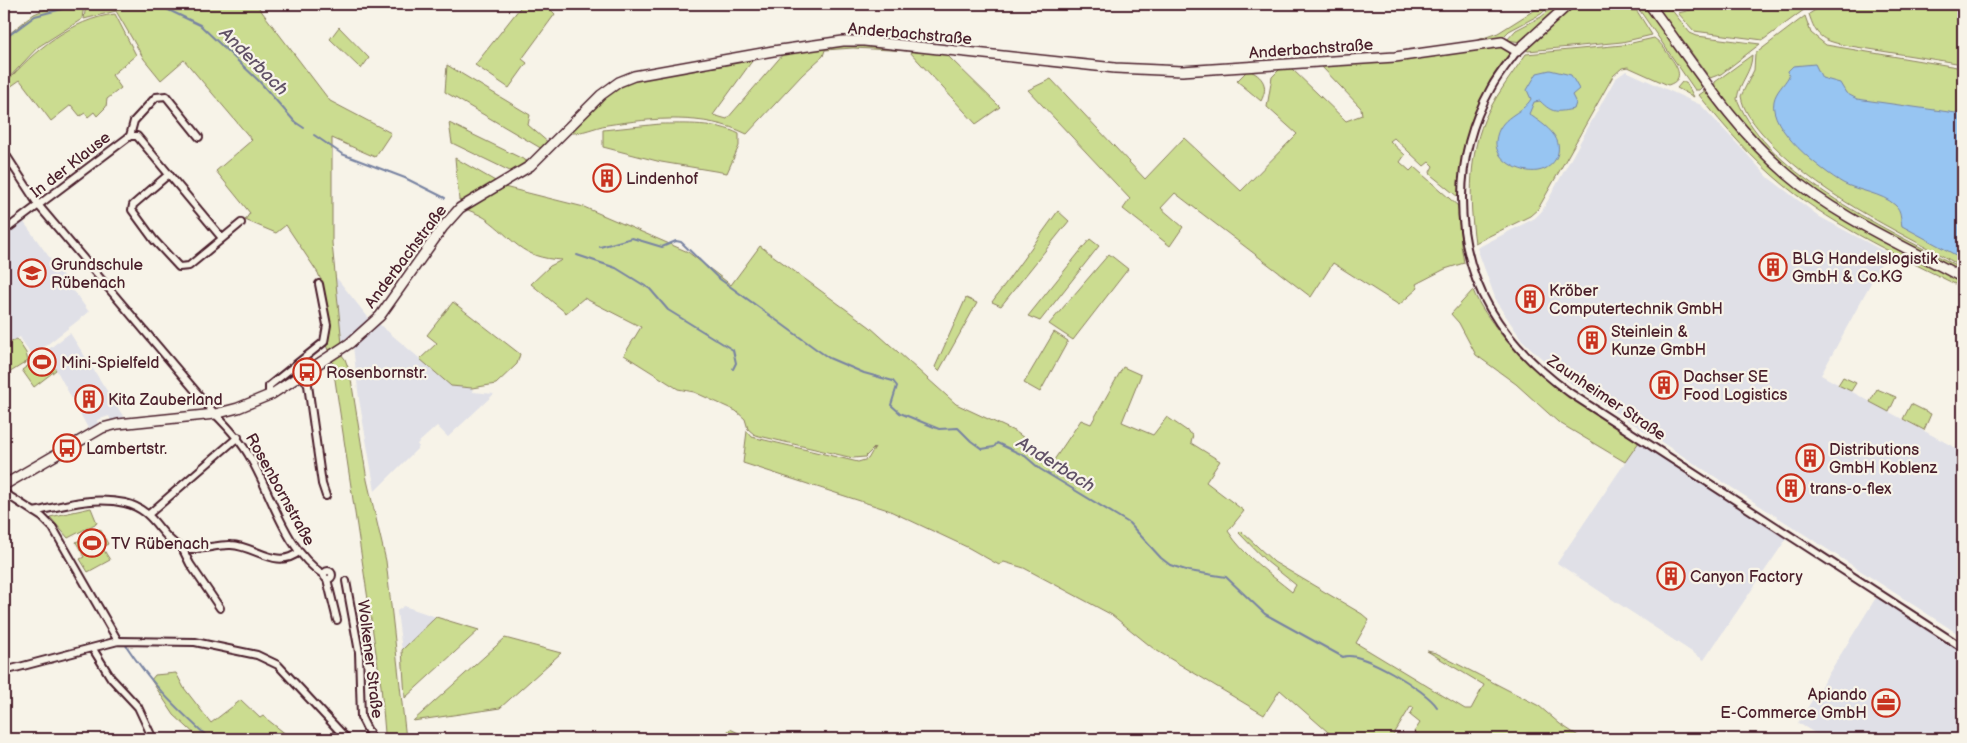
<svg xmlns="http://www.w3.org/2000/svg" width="1967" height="743" font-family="'Balsamiq Sans',sans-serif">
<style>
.built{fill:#e0e0e7}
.green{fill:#cbdc90;stroke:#8a7e5e}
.water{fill:#97c5f2;stroke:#7883a2}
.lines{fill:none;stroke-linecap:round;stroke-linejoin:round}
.stream{stroke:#7883a2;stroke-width:2}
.street-casing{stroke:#4a1f2b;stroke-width:10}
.secondary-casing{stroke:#4a1f2b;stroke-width:12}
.street{stroke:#f7f3e8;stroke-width:6}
.secondary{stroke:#f7f3e8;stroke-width:9}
.labels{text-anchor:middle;stroke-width:4.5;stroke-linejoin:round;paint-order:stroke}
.street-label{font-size:16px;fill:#4a1f2b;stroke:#f7f3e8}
.poi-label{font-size:16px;fill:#4a1f2b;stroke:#f7f3e8;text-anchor:start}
.water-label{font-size:18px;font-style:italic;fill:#615167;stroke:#f7f3e8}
</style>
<rect width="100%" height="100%" fill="#f7f3e8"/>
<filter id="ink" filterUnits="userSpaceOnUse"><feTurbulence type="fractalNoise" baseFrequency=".02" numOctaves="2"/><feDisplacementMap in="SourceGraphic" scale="10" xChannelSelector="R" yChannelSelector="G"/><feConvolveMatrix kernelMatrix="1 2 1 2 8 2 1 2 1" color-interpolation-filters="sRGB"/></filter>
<g filter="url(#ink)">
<g class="built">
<path d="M1626,71L1701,105L1769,178L1820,217L1887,253L1821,375L1963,452V637L1573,385L1554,370L1522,340L1497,303L1477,248L1535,218L1542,211L1615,79Z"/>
<path d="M23,221L89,312L35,354L29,352L20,337L4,346V235Z"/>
<path d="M335,276L371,321L342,344Z"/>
<path d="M379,324L451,385L472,388L473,392L494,394L448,437L437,426L417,444L419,447L375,491L359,399L353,346Z"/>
<path d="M70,333L125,419L111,421L109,416L97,420L98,425L89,430L46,351Z"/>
<path d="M1639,442L1787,538L1704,660L1557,563Z"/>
<path d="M1877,596L1963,652V739H1825L1798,723Z"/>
<path d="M404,606L436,617L402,650L397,611Z"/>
</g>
<g class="green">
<path d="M58,4H84L82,19L38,47L5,82L4,38L34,14Z"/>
<path d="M86,4H256L330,101L391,133L375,157L332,138V243L342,344L329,353L326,345L330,332L322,283L318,273L286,225L276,233L245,220L250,213L216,171L252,140L184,60L161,80L144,59L116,11L84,19Z"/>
<path d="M523,4H550L548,7L555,14L522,59L527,63L509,88L475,65Z"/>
<path d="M1544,4H1552L1541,14L1509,31L1501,39L1466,44L1498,33Z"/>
<path d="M1557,4H1563L1521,42L1507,40L1516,30L1541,17Z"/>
<path d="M1581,4H1643L1703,86L1699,90H1695L1638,8L1622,4Z"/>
<path d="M1656,4H1667L1690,33L1697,36L1760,44L1721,74L1710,78Z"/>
<path d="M1716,4H1812L1763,40L1694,31L1678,13Z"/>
<path d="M1825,4H1963V64L1844,45C1821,40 1816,36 1809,14Z"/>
<path d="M1570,6L1637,11L1652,35L1622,42L1528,51L1525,49Z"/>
<path d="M115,14L136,55L112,75L121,88L107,99L106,107L97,116L94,112L88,117L85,113L80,116L71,105L51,121L20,80L10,87L6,83C33,51 72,19 115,14Z"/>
<path d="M1805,16L1811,33L1826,45L1963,68V267C1892,228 1815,194 1761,132C1752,121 1743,110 1741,96L1754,70L1755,54Z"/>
<path d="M339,27L369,58L361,69L330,39Z"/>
<path d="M1654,38C1660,42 1664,48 1668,54C1676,65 1687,79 1668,85L1628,67L1622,68L1613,76L1538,209L1530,216L1475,243C1469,200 1468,152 1488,112C1499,91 1513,73 1526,54L1623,45Z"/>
<path d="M858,44L949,53V57L1000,107L976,124L909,51L853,48L825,50L823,56L802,75L747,134C704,113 653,118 607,125C595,127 581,134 570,133L602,97L629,80L755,57L713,115L727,119L784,53Z"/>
<path d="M1501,46L1509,50V54C1505,67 1492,80 1486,93C1468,126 1460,160 1458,197L1431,175L1430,172L1433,166L1429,162L1424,166L1394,138L1390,141L1405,155L1400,162L1410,171L1414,167L1458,206L1461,245L1464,263L1445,269L1416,284L1418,288L1399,305L1333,263L1311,297L1175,193L1161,208L1183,227L1170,246L1123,209L1130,199L1028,90L1051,79L1145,179L1184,138L1241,191L1297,134L1267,107L1272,77L1280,69L1291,68L1346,121L1362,115L1361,108L1321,66L1452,54Z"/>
<path d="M1752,55C1752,72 1739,82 1737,99C1768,177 1893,232 1963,269V274C1901,241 1833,211 1780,163C1756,141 1735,114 1714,89L1715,82Z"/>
<path d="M447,65L530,115L528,125L550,144L544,150L445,92Z"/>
<path d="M1248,70C1263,76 1269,86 1261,101L1237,81Z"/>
<path d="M1682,82H1686L1694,97L1677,88Z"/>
<path d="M1706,90L1750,145L1784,175L1963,282V288C1903,258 1838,229 1785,186C1753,160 1725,128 1699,95Z"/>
<path d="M449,123L529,162L514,173L452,143Z"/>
<path d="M660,124C685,124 717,122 739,134V146L727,173L661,162L603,147V130Z"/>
<path d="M455,158L497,182L462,202L459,200Z"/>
<path d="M504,187L584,207L688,252L731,285L760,246L870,327L956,404L1016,432L1024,438L1022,445L1052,463L1081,420L1091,424L1123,367L1141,375L1122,422L1153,435L1167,417L1193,435L1191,443L1220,461L1206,482L1244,511L1228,531C1244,556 1270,574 1292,592L1296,585L1266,561L1239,533L1241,531L1274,562L1362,614L1369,620L1356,643L1465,709H1471L1484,685L1427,651L1436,653L1539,706L1560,724L1583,739H1426L1414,732L1420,723L1410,715L1414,708L1411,706L1391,739H1336L1280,690L1264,715L1154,649L1112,615L1024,568L1004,562L999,565L969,548L888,510L743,463L747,431L752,437L858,462L868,459L875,447L865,457L853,458L755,435L748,429L745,419L736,411L694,392L678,389L624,355L641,327L584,298L566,313L531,284L550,266L562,260C519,258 515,239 485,218C479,214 470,211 463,208L477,199Z"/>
<path d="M1058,211L1069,221L1001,306L992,302Z"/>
<path d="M1090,239L1099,246L1040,321L1028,316Z"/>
<path d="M1109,254L1128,269L1073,340L1049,324Z"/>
<path d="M1473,290C1479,306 1490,319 1500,333C1538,380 1589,409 1639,442L1625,462L1558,422L1516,384L1476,355L1459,323L1451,314Z"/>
<path d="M966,298L977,303L939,371L935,367Z"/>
<path d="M453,302L520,354L517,364L496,384L472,388L451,386L420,359L437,343L427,335Z"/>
<path d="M1054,332L1068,341L1040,392L1024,383Z"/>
<path d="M17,339L26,353L28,361L4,376V346Z"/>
<path d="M44,354L56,370L34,387L22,370Z"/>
<path d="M341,354L345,359L350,373L367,480L386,561L406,739H387L385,733L381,686L332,360Z"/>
<path d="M1843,377L1856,383L1851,391L1838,385Z"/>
<path d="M1877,389L1896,397L1889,412L1870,402Z"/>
<path d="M1911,404L1931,414L1924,430L1903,419Z"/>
<path d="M91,508L97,523L68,538L50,517Z"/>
<path d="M100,529L108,544L102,547L110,560L88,572L80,559L84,557L76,542Z"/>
<path d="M436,617L479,630L405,698L402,650Z"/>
<path d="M505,638L561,653L500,708L413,721Z"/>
<path d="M176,673L184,688L211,723L241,700L260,718L263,716L292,739H200L174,715L151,680L155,675Z"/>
<path d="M730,729L743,735L740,739H721Z"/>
</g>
<g class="water">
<path d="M1815,64L1822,78L1840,83L1846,93L1857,99L1963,114V259L1902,226C1900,218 1902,211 1895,205C1882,193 1858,191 1843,183C1821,170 1768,129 1774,101C1776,91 1784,85 1789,76L1788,71L1793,66Z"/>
<path d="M1550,70L1571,75L1579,89L1572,95L1576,103L1574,109C1557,112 1553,114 1540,101L1534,102L1529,114C1537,120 1547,126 1553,134C1565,148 1556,168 1538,171C1521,174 1494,160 1496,141C1499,115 1522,115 1531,99L1527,90L1537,73Z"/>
</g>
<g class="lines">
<g class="stream">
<path d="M156,4L200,25L259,81L295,122L304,128"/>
<path d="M4,39L35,16L81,4"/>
<path d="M314,135L342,154L405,178L445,198"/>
<path d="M600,247L632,238L662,247L676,241L681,242L717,277L816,349L829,358L864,373L893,381L897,386L891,405L900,413L939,429L958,428L971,441L982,449L994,447L997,443L1025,456L1040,469L1129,523L1161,558L1170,565L1189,571L1226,577L1265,614L1343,657C1360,649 1427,691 1437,707"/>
<path d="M577,255L616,268L650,289L668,310L733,350L736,363L733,369"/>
<path d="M125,644C152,685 175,707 210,739"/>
</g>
<g class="street-casing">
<g id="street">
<path d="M1517,51C1508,63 1498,75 1491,88C1472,122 1462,160 1462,198C1462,284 1501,343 1570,393L1963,648"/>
<path d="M130,136L134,121L156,97L166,96L199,137"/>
<path d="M4,152L39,206L215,414C229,428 242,442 251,459C273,497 285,550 324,575"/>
<path d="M169,174L133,205L132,210L154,240L179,267L189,266L241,223"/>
<path d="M4,231L130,136H137L222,238"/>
<path d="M302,374L308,385L322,484L326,496"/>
<path d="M269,396V386L324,342L327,325L319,284"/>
<path d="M4,490L6,494L42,517L53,528L118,641"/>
<path d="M34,512C65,505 94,496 125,503C154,510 157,532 178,546C191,554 215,544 231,545C256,546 276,570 299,552"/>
<path d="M149,514L238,437"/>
<path d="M182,548L190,564L220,608"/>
<circle cx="328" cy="575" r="4"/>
<path d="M327,579L337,620"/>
<path d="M346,581L359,652L361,717L372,739"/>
<path d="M93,649L111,678L138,707L153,739"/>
<path d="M4,671L118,641L195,642L257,655L278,665L347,739"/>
<path d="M4,736L6,739"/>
</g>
</g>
<g class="secondary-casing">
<g id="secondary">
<path d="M1649,4C1693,63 1731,126 1787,174C1838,218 1905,246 1963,278"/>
<path d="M4,485L102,428L118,424L215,414L238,408L272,394L350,343L380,316L443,227L460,208L530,166L601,95L619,82L634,76L773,51L843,41H864L1115,68L1182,71L1395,57L1502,42L1517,51L1569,4"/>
</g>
</g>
<use href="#street" class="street"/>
<use href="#secondary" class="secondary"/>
</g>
</g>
<defs>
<g id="building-ring" transform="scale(1.4375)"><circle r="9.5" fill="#f7f3e8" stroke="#c8321e" stroke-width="1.5"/><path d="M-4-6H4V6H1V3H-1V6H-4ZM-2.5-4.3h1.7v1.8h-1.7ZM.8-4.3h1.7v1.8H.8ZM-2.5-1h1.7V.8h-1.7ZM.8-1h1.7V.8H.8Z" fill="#c8321e"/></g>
<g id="school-ring" transform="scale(1.4375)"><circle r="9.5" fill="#f7f3e8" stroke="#c8321e" stroke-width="1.5"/><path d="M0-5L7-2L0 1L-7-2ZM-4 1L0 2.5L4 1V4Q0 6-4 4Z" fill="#c8321e"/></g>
<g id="stadium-ring" transform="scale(1.4375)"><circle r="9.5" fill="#f7f3e8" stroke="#c8321e" stroke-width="1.5"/><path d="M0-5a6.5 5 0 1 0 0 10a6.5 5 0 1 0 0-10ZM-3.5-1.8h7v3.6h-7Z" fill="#c8321e"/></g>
<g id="bus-ring" transform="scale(1.4375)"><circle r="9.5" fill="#f7f3e8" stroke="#c8321e" stroke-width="1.5"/><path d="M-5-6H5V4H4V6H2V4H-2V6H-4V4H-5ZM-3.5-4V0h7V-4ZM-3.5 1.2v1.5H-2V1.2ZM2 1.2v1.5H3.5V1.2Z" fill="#c8321e"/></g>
<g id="office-ring" transform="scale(1.4375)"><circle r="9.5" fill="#f7f3e8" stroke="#c8321e" stroke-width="1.5"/><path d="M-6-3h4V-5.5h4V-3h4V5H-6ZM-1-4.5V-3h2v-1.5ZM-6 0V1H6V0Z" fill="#c8321e"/></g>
</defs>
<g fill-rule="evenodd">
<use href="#building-ring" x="607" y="178"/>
<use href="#building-ring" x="1773" y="267"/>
<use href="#school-ring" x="32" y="273"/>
<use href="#building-ring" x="1530" y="299"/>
<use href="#building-ring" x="1592" y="340"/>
<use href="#stadium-ring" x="42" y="362"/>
<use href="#bus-ring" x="307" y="372"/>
<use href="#building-ring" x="1664" y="385"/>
<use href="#building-ring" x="89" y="399"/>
<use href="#bus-ring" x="67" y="448"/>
<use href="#building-ring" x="1810" y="458"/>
<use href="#building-ring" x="1791" y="488"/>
<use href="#stadium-ring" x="92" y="543"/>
<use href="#building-ring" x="1671" y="576"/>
<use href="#office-ring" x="1886" y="703"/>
</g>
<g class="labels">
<g class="street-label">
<text transform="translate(910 33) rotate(5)" y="6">Anderbachstraße</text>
<text transform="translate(1311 48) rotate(-4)" y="6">Anderbachstraße</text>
<text transform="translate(70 164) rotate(-38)" y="6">In der Klause</text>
<text transform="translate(405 256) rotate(-53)" y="6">Anderbachstraße</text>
<text transform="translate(1607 397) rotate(34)" y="6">Zaunheimer Straße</text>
<text transform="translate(281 489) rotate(61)" y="6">Rosenbornstraße</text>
<text transform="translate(371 659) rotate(83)" y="6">Wolkener Straße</text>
</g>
<g class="poi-label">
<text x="626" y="184">Lindenhof</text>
<text x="1792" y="264">BLG Handelslogistik<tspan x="1792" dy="18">GmbH &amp; Co.KG</tspan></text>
<text x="51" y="270">Grundschule<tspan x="51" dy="18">Rübenach</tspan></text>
<text x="1549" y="296">Kröber<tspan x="1549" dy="18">Computertechnik GmbH</tspan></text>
<text x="1611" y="337">Steinlein &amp;<tspan x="1611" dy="18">Kunze GmbH</tspan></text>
<text x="61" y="368">Mini-Spielfeld</text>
<text x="326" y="378">Rosenbornstr.</text>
<text x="1683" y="382">Dachser SE<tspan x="1683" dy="18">Food Logistics</tspan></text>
<text x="108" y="405">Kita Zauberland</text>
<text x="86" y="454">Lambertstr.</text>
<text x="1829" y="455">Distributions<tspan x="1829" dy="18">GmbH Koblenz</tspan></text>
<text x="1810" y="494">trans-o-flex</text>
<text x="111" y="549">TV Rübenach</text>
<text x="1690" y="582">Canyon Factory</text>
<text x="1867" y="700" text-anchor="end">Apiando<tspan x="1867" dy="18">E-Commerce GmbH</tspan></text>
</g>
<g class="water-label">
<text transform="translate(254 61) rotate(45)" y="6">Anderbach</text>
<text transform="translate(1056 464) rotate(32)" y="6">Anderbach</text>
</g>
</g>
<rect width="1967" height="743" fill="none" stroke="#f7f3e8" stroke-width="20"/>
<rect x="10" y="10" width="1947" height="723" fill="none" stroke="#4a1f2b" stroke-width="2" filter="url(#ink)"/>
</svg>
